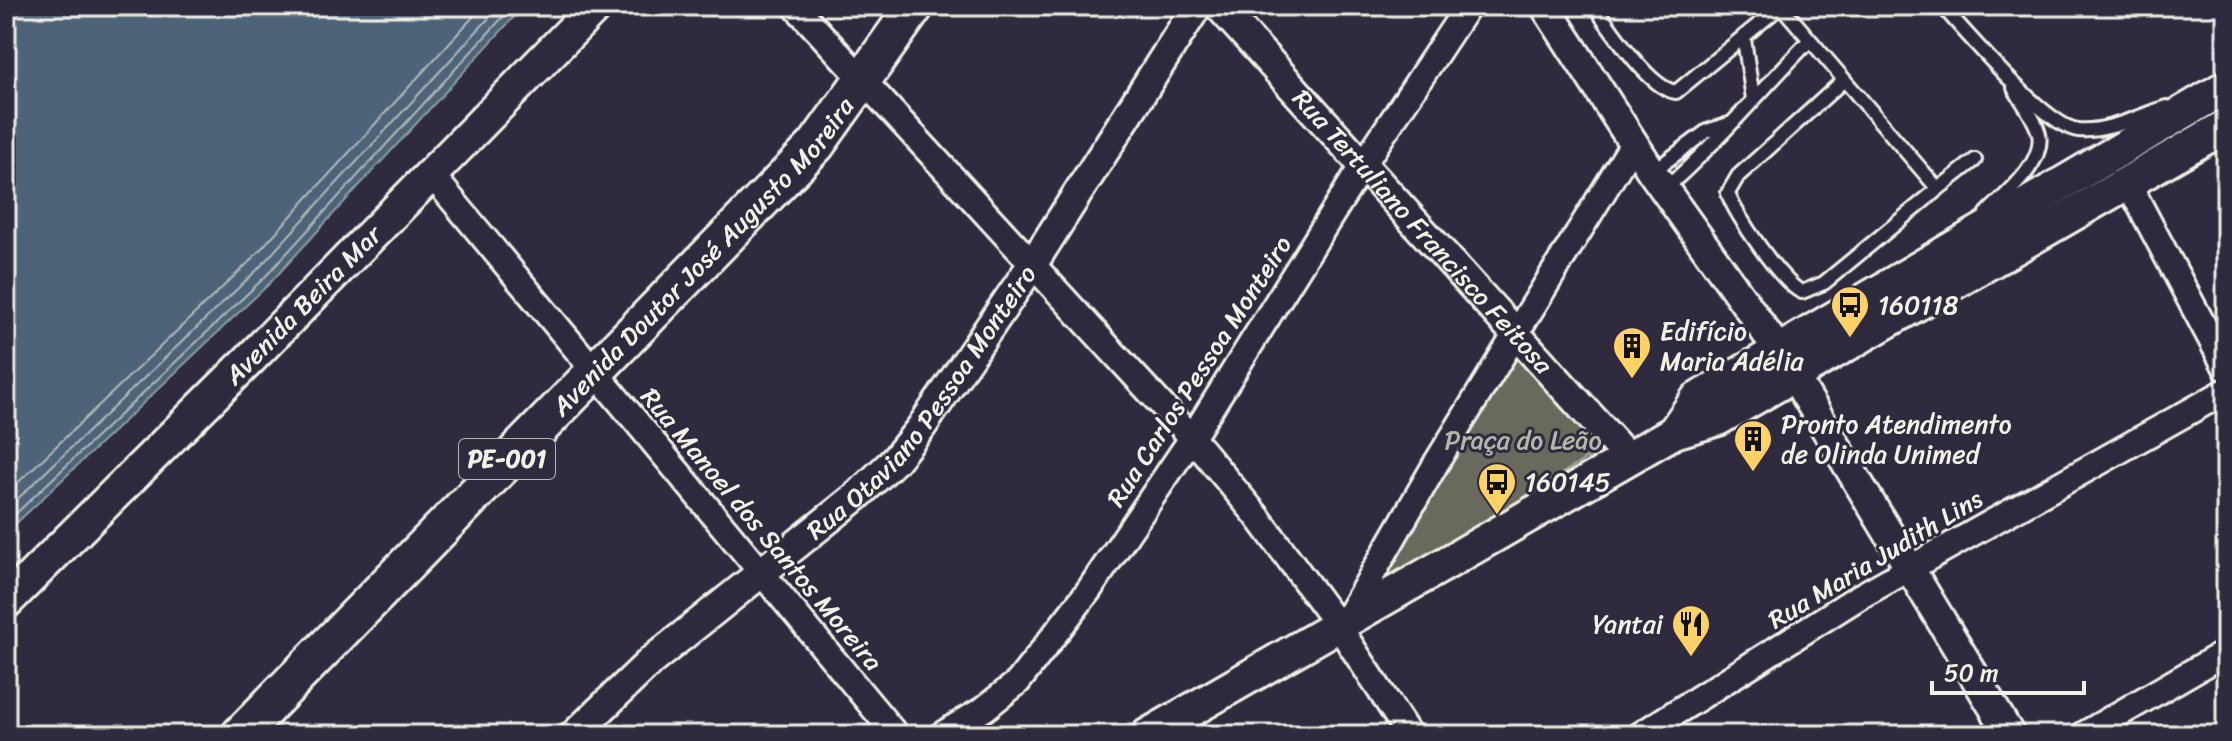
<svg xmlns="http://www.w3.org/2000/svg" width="2232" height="741" font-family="Sriracha,sans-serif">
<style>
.green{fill:#696b5d;stroke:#aeaea2;stroke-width:2}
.water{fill:#4d6477;stroke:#909ca4;stroke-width:2}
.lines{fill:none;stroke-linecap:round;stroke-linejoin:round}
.shore{stroke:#b1b9bb;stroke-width:2}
.service-casing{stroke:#f4f1e8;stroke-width:18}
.minor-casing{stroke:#f4f1e8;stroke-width:30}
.tertiary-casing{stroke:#f4f1e8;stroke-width:34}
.secondary-casing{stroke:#f4f1e8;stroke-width:38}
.primary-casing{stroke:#f4f1e8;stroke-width:42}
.service{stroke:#2f2a3d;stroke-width:12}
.minor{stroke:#2f2a3d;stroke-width:24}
.tertiary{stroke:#2f2a3d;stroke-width:28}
.secondary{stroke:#2f2a3d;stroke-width:32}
.primary{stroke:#2f2a3d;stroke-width:36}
.labels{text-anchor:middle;stroke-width:6;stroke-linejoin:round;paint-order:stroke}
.shield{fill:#2f2a3d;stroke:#b9b5b5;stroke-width:2}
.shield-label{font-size:24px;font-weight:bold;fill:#f4f1e8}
.street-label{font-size:26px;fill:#f4f1e8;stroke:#2f2a3d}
.poi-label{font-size:26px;fill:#f4f1e8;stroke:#2f2a3d;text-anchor:start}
.park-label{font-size:26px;fill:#b5b5a9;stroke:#2f2a3d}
</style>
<rect width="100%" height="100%" fill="#2f2a3d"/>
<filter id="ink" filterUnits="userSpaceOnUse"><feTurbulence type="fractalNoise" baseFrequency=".0125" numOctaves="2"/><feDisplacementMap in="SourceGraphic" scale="16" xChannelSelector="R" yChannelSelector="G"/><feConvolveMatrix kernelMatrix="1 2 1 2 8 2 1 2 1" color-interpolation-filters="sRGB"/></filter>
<g filter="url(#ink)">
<path class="green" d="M1516,352L1600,450L1382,585Z"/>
<path class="water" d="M6,6H524L270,283L6,533Z"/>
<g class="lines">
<g class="shore">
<path d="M6,494L249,262L483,6"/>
<path d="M6,510L257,270L500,6"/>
<path d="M6,523L265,277L513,6"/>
</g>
<g class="service-casing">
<g id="service">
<path d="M1598,6L1602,17C1617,37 1651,89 1676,92L1781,6"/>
<path d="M1781,6L1938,189L1824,283L1802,292C1784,286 1733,212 1728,193L1738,176L1844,80"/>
<path d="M1942,6C1966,32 2046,127 2078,130C2107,133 2140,115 2167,107"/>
<path d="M1744,39L1753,99"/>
<path d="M1652,172L1707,131L1729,124"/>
<path d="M1665,189C1717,143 1761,90 1810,40"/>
<path d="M1938,189L1975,160"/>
<path d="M1987,213C2005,195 2045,163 2039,134C2035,118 2022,102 2014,88"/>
</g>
</g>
<g class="minor-casing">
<g id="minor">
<path d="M795,6L1192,438L1257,516L1339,627L1409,735"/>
<path d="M431,174L896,735"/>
<path d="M2128,183L2226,368"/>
<path d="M1346,620L1438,460L1634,142"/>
<path d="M941,735L984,709L1018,682L1089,590L1192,438L1364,163L1468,6"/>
<path d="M1640,735L1857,598L2226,391"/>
<path d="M2083,735L2226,652"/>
</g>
</g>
<g class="tertiary-casing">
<g id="tertiary">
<path id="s1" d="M1219,6L1628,458"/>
<path d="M1545,6L1652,172L1779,351L2010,735"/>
<path id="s2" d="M574,735L651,661L857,496L895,460L920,429L1032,265L1197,6"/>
</g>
</g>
<g class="secondary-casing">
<g id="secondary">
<path d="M1674,432L1697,399L2226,87"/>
<path id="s3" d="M6,602L249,360L596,6"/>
<path d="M1148,735L1674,432L1718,419L2226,126"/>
</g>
</g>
<g class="primary-casing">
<g id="primary">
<path id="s4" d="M240,735L816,145L915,6"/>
</g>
</g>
<use href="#service" class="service"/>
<use href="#minor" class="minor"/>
<use href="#tertiary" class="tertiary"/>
<use href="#secondary" class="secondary"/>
<use href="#primary" class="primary"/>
</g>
</g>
<defs>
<g id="bus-pin" transform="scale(2)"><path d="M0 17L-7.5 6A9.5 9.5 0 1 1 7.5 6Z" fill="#ffd166" stroke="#2f2a3d"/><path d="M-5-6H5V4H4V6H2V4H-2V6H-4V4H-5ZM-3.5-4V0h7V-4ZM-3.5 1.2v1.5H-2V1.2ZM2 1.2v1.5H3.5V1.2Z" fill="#111"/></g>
<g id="building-pin" transform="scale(2)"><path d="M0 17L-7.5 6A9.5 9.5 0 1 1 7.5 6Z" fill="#ffd166" stroke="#2f2a3d"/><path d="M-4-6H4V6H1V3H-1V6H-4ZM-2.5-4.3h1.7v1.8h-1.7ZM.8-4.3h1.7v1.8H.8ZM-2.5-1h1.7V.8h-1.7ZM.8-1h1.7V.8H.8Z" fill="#111"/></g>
<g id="restaurant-pin" transform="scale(2)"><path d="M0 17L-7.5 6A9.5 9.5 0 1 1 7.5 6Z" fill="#ffd166" stroke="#2f2a3d"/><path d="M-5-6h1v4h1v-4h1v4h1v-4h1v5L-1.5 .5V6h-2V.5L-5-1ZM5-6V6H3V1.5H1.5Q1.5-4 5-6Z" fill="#111"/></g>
</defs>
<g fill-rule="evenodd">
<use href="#bus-pin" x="1850" y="305"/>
<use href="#building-pin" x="1632" y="346"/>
<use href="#building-pin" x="1753" y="439"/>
<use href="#bus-pin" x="1497" y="482"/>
<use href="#restaurant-pin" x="1691" y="624"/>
</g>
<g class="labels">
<rect class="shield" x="459" y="439" width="96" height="40" rx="6"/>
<g class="shield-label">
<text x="507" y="467">PE-001</text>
</g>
<g class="street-label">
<text dy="9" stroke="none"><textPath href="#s1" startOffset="304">Rua Tertuliano Francisco Feitosa</textPath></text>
<text dy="9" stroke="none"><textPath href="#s4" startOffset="666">Avenida Doutor José Augusto Moreira</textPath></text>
<text dy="9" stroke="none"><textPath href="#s3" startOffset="420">Avenida Beira Mar</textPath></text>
<text transform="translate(1199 371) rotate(-57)" y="9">Rua Carlos Pessoa Monteiro</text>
<text dy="9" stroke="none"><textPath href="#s2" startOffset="484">Rua Otaviano Pessoa Monteiro</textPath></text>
<text transform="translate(762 529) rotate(50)" y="9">Rua Manoel dos Santos Moreira</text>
<text transform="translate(1875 559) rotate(-31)" y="9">Rua Maria Judith Lins</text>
</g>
<g class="poi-label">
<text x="1878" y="314">160118</text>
<text x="1660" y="340">Edifício<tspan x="1660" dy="30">Maria Adélia</tspan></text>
<text x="1781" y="433">Pronto Atendimento<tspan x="1781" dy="30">de Olinda Unimed</tspan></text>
<text x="1525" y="491">160145</text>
<text x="1663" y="633" text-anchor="end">Yantai</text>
</g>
<g class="park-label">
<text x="1523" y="449">Praça do Leão</text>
</g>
</g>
<rect width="2232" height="741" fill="none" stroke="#2f2a3d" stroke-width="32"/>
<rect x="16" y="16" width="2200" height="709" fill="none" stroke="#f4f1e8" stroke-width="3" filter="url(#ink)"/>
<path d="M1932 681v12h152v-12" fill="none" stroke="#f4f1e8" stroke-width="4"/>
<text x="1944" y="681" font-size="24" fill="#f4f1e8" stroke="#2f2a3d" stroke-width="6" paint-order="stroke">50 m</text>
</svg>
